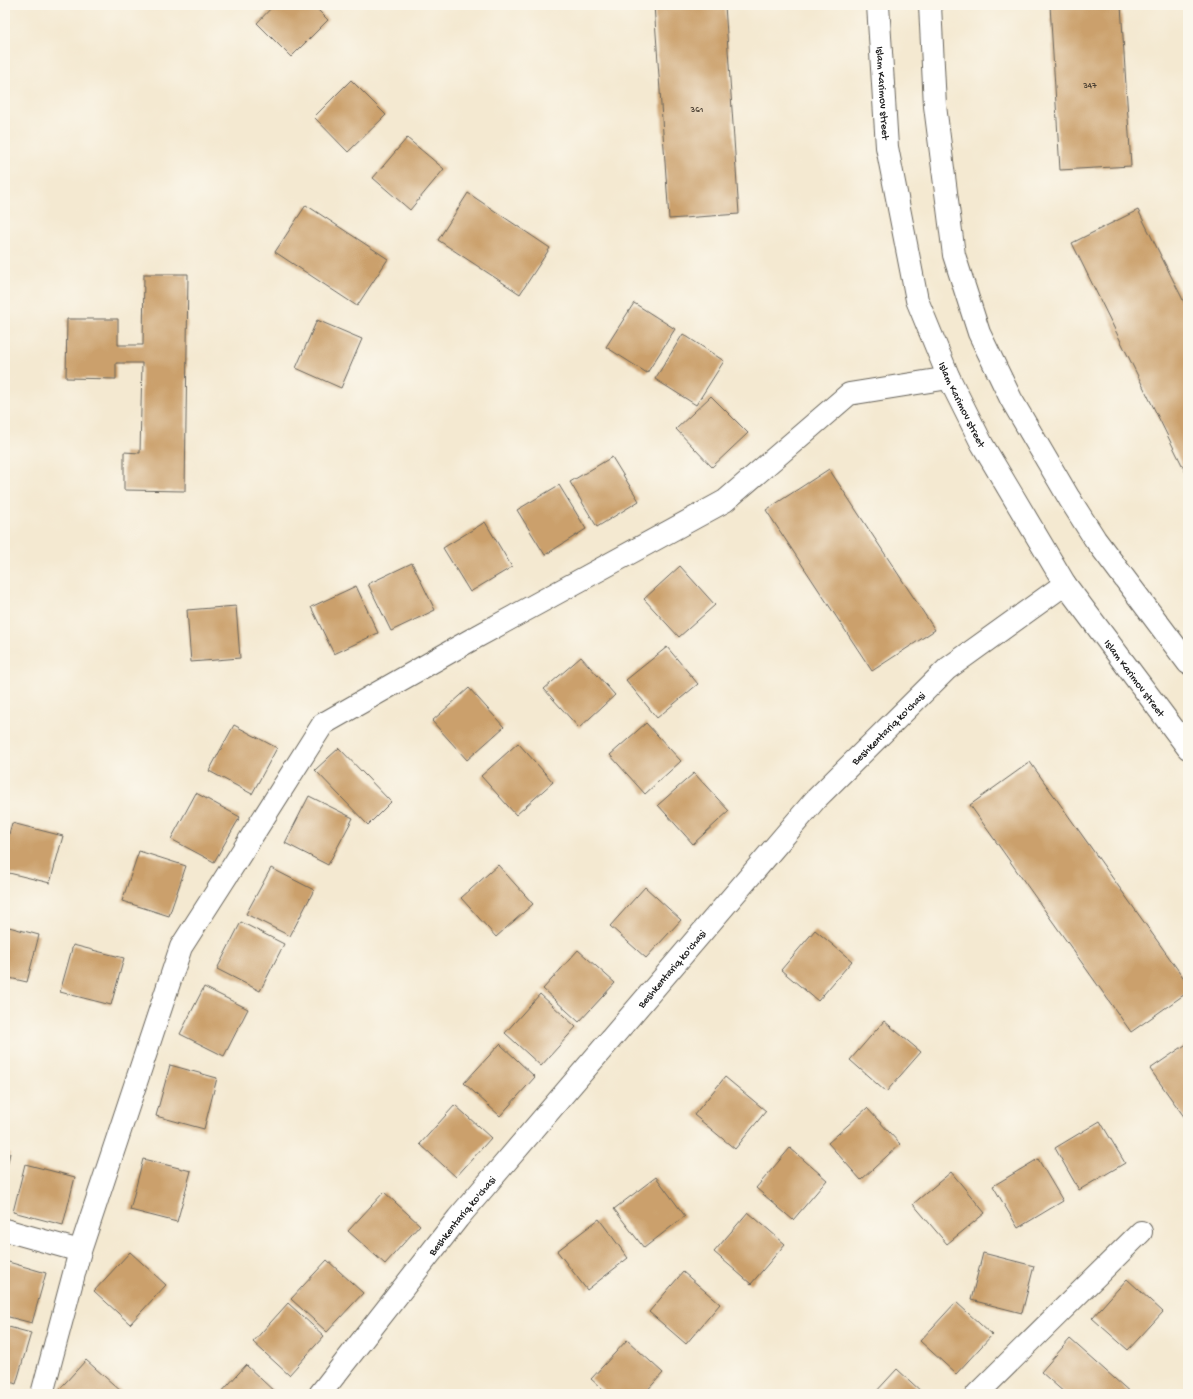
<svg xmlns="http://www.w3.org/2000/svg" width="1193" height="1399" font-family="'Gochi Hand',sans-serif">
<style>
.building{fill:#cba06c}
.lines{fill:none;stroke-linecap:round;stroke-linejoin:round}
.minor-casing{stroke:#68645b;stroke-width:24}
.major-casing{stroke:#68645b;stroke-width:24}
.minor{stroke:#fff;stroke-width:22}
.major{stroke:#fff;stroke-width:22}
.labels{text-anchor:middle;stroke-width:3;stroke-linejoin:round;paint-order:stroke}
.number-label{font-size:9px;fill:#483d30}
.street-label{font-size:11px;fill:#1c1c1c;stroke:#fbf7ec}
</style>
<rect width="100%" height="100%" fill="#fbf7ec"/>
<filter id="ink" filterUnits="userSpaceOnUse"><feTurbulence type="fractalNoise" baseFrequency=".025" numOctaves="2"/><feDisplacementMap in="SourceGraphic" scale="8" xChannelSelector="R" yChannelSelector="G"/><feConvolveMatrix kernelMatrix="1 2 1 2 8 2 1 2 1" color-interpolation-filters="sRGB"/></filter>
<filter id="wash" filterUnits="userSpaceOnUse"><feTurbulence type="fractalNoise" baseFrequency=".012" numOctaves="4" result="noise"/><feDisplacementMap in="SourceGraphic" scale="16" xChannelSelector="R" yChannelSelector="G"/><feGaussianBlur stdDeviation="0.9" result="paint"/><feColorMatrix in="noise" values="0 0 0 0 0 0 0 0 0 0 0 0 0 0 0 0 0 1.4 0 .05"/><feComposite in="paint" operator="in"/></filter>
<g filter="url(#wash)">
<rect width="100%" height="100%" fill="#f4e9d1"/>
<g id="blocks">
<g class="building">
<path d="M274,5H313L328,20L291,57L257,23Z"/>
<path d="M654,5H725L739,214L669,219Z"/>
<path d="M1050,5H1121L1131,166L1060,170Z"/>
<path d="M351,80L386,115L348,152L314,117Z"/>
<path d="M407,138L444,169L410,210L373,178Z"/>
<path d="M468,193L550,248L520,294L438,240Z"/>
<path d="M306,205L388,259L357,306L275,252Z"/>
<path d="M1138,210L1188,310V477L1072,243Z"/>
<path d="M144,274H188L185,491L124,490V452L140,453L142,363H116V379L66,378L67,319H118V345H143Z"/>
<path d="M634,303L675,329L647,373L606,347Z"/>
<path d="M317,320L362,339L341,388L296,368Z"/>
<path d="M683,334L724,361L696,405L655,379Z"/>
<path d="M711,396L748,433L712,467L676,429Z"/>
<path d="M612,457L639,501L597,527L570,482Z"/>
<path d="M829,469L935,630L872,671L766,510Z"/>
<path d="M559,485L586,529L545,555L517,510Z"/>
<path d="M485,522L512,567L470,592L443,548Z"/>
<path d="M412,563L435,610L391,631L368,584Z"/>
<path d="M680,566L715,605L679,637L644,599Z"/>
<path d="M356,586L378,633L334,654L311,607Z"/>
<path d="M236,606L240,658L191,662L187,610Z"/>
<path d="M667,647L698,684L657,718L626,680Z"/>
<path d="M581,657L615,695L579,728L544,689Z"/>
<path d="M469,688L504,727L467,760L432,721Z"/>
<path d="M646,723L681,761L645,794L610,755Z"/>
<path d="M234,725L277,748L252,794L209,771Z"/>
<path d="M518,743L553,782L516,815L481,776Z"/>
<path d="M339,748L391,802L368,825L315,770Z"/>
<path d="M1030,762L1188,984V992L1131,1032L970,805Z"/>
<path d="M694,773L729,811L693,844L658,805Z"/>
<path d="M196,793L240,817L214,862L171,839Z"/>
<path d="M309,796L353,818L328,865L285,843Z"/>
<path d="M12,823L63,836L50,883L5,872V849Z"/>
<path d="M139,851L186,866L169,916L122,901Z"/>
<path d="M498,865L533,904L496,937L461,898Z"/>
<path d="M271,868L314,890L290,936L246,914Z"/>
<path d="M645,887L681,920L646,958L610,926Z"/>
<path d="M241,922L284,944L260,991L217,969Z"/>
<path d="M5,926L39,935L27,982L5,977Z"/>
<path d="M815,930L852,961L818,1001L781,970Z"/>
<path d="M73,945L124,958L111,1005L60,992Z"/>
<path d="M578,950L615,983L579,1022L543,989Z"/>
<path d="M204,987L248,1009L224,1056L180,1034Z"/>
<path d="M540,994L576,1027L541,1066L505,1033Z"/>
<path d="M884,1021L921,1052L886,1092L850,1060Z"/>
<path d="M1188,1043V1116L1185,1118L1150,1069Z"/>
<path d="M500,1044L535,1077L500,1116L464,1083Z"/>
<path d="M170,1065L217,1078L204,1129L156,1116Z"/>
<path d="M725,1077L766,1111L735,1149L694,1115Z"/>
<path d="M455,1105L491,1138L456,1177L420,1144Z"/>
<path d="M867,1108L900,1144L861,1180L828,1143Z"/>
<path d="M1100,1121L1125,1163L1079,1190L1055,1148Z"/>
<path d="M790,1148L827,1180L793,1220L756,1188Z"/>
<path d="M5,1152L10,1153L6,1171H5Z"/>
<path d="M143,1159L191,1171L177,1222L130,1210Z"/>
<path d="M1038,1159L1063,1201L1018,1228L993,1186Z"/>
<path d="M25,1164L75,1177L63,1225L13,1212Z"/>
<path d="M951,1172L985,1213L947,1244L913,1204Z"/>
<path d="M656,1177L685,1216L644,1248L614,1209Z"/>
<path d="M384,1192L420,1225L385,1264L348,1231Z"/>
<path d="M748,1212L785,1244L751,1284L714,1252Z"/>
<path d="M599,1219L628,1258L587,1290L557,1251Z"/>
<path d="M130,1252L166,1285L130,1324L94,1291Z"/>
<path d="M983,1253L1034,1266L1022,1313L971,1300Z"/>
<path d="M327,1260L363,1293L327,1332L291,1299Z"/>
<path d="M5,1261L46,1273L32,1323L5,1316Z"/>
<path d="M683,1272L720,1304L686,1344L649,1312Z"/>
<path d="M1127,1279L1163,1312L1128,1350L1092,1318Z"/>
<path d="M956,1302L992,1335L956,1374L920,1341Z"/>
<path d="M288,1303L324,1336L289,1375L253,1342Z"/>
<path d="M5,1326L31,1333L16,1384L5,1380Z"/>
<path d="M1070,1339L1132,1394H1066L1041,1372Z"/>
<path d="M627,1340L663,1373L644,1394H608L591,1379Z"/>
<path d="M86,1360L122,1392L121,1394H55Z"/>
<path d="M246,1365L277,1394H220Z"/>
<path d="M897,1369L924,1394H874Z"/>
</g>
</g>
</g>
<g filter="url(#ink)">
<use href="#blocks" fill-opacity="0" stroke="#68645b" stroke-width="1"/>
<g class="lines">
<g class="minor-casing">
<g id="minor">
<path d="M5,1230L80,1251"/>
<path d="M42,1394L80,1251L181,947L226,877L323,724L469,641L725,501L849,394L949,378"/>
<path id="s1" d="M320,1394L458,1218L815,800L947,669L1065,584"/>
<path d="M977,1394L1141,1232"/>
</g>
</g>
<g class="major-casing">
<g id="major">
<path id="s2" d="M878,5L887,147L917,300L949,378L982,444L1065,584L1188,748"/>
<path d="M930,5L935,106L954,255L979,333L1011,399L1069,498L1095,539L1188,663"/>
</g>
</g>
<use href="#minor" class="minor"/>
<use href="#major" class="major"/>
</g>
</g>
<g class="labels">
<g class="number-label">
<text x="1090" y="88">347</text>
<text x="697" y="112">361</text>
</g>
<g class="street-label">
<text dy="4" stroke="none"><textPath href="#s2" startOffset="88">Islam Karimov street</textPath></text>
<text dy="4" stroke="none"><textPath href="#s2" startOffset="412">Islam Karimov street</textPath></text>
<text dy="4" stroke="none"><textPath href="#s2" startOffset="736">Islam Karimov street</textPath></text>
<text dy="4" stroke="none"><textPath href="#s1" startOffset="876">Beshkentariq ko'chasi</textPath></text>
<text dy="4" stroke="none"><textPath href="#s1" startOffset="552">Beshkentariq ko'chasi</textPath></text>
<text dy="4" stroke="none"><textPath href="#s1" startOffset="228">Beshkentariq ko'chasi</textPath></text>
</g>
</g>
<rect width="1193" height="1399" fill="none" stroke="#fbf7ec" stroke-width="20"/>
</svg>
